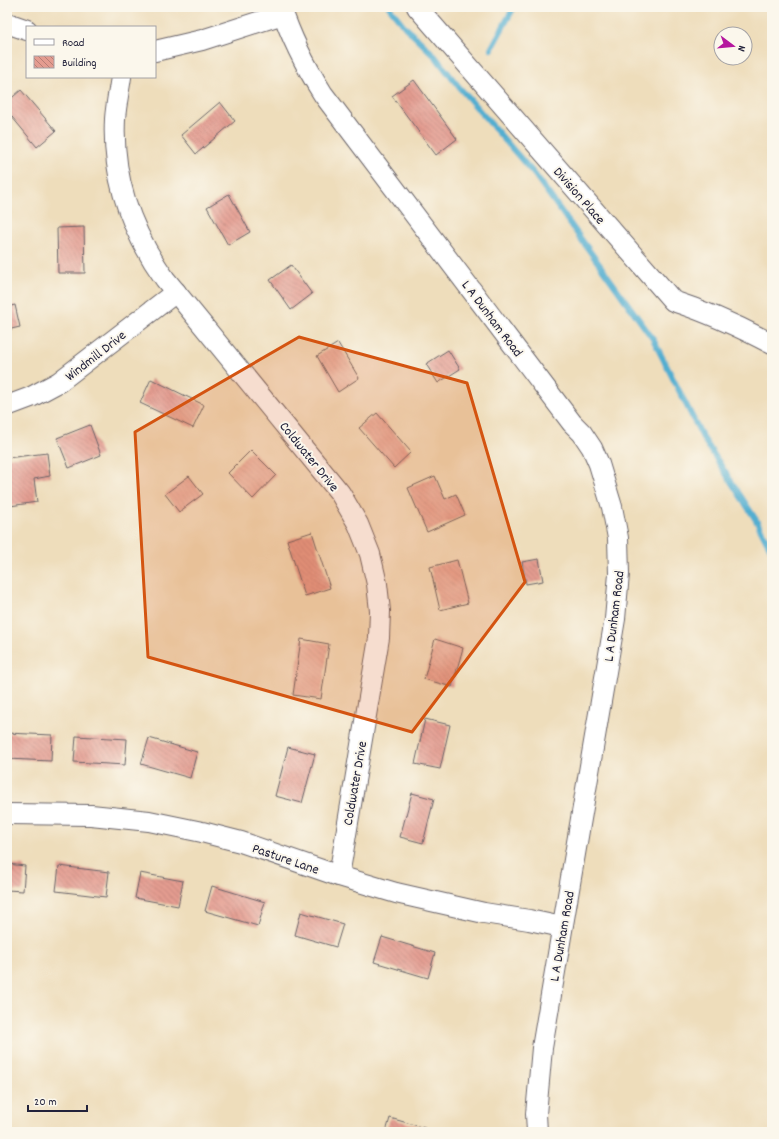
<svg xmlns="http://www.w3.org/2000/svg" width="779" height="1139" font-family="Dekko,sans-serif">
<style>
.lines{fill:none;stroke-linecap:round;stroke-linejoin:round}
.stream{stroke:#52aed0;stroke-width:6}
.building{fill:url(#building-back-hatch)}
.minor-casing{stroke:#696368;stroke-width:22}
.minor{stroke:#fff;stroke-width:20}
.marked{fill:#d45411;fill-opacity:0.2;stroke:#d45411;stroke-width:3;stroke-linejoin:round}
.labels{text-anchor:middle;stroke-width:4;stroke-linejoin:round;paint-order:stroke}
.street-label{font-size:14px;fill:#22223b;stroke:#fbf7ec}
</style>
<defs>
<pattern id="building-back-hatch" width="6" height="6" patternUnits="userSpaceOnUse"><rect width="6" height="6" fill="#e49c90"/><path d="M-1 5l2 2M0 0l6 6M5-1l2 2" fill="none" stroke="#b87f77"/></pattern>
</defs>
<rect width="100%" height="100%" fill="#fbf7ec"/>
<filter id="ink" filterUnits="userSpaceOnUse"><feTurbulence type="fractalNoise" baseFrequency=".025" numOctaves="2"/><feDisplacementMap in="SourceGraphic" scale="8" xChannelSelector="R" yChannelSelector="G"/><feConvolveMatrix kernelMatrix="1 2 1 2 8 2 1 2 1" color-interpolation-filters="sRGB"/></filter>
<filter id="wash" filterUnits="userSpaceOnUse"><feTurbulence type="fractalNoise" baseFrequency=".012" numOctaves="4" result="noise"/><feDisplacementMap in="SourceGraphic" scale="16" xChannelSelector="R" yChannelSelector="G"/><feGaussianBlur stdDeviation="0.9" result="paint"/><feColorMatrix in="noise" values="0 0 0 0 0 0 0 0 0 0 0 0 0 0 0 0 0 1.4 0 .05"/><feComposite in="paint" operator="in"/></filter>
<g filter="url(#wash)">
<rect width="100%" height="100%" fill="#edb"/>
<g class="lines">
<g class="stream">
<path d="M389,7L405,27L434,55L459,87L535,175L653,339L703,438L756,520L772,551"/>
<path d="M491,49L514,7"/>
</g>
</g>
<g id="blocks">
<g class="building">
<path d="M414,80L457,139L436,155L392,96Z"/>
<path d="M21,90L56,131L37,147L7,111V102Z"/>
<path d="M220,102L235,121L196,154L181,135Z"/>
<path d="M229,194L250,232L228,245L207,207Z"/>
<path d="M84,227L85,273H58L57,228Z"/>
<path d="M291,265L312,294L291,310L270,280Z"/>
<path d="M15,305L20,327L7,330V307Z"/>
<path d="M338,343L359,378L338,392L317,356Z"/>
<path d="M448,350L460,369L438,383L426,364Z"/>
<path d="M151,379L204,405L193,428L140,403Z"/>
<path d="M377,413L411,452L394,468L359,428Z"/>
<path d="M90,425L101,455L69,468L57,438Z"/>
<path d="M251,450L276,475L253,499L228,473Z"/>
<path d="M47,453L50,476L34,479L37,502L10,506L7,480V458Z"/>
<path d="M189,476L203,494L179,512L165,494Z"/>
<path d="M435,476L445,499L456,494L465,515L427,532L408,488Z"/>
<path d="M312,532L330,588L305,596L287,540Z"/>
<path d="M539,559L543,581L526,584L522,562Z"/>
<path d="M457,560L468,603L440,610L430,567Z"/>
<path d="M301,639L329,644L321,699L293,695Z"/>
<path d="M435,639L463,648L452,687L424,679Z"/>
<path d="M425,719L450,725L440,769L415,764Z"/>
<path d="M7,733L52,735L51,761L7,759Z"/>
<path d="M76,736L127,739L125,765L74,762Z"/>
<path d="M149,738L197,752L190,778L141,764Z"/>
<path d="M288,747L315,754L302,803L275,796Z"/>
<path d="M412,793L434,799L423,843L400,837Z"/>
<path d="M7,864L25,866L23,891L7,890Z"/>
<path d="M59,866L109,872L106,897L56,891Z"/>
<path d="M140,873L183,881L178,906L135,898Z"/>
<path d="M212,886L265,902L258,926L205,911Z"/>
<path d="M301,912L343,924L336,947L295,935Z"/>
<path d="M382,937L435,953L428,978L374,962Z"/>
<path d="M390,1118L425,1128L424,1132H386Z"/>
</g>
</g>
</g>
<g filter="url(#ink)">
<use href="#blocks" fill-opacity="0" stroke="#696368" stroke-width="1"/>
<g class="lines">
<g class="minor-casing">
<g id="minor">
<path d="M281,7C291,38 306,67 323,94L572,423L582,433L592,448L599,464L612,507L618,538L619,574L615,619L542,1048L536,1114L537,1132"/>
<path d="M417,7L673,301C707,312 740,327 772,344"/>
<path d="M7,23L27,30"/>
<path d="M155,51L202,40L283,14"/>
<path d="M121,77C119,91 116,105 115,119C112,178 131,231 165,279L340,493L358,524L370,554L377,584L380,611L379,638L339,876"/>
<path d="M7,406L31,397L59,382L176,292"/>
<path d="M7,814L91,815L149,821L202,832L241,842L339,876L396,893L484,913L529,920L562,927"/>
</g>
</g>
<use href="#minor" class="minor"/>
</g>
</g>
<path class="marked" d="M299,337L467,383L525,582L412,732L148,657L135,432Z"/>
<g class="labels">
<g class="street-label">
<text transform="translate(580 195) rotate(49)" y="5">Division Place</text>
<text transform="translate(493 318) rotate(53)" y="5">L A Dunham Road</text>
<text transform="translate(95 355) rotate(-38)" y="5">Windmill Drive</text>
<text transform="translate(310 456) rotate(51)" y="5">Coldwater Drive</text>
<text transform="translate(613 616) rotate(-83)" y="5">L A Dunham Road</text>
<text transform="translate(354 783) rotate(-80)" y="5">Coldwater Drive</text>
<text transform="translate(286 858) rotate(19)" y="5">Pasture Lane</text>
<text transform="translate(561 936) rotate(-80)" y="5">L A Dunham Road</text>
</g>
</g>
<rect width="779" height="1139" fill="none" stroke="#fbf7ec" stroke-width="24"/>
<rect x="26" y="26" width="130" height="52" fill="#fbf7ec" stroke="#a4a2a5"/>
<rect x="34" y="39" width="20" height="6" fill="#ffffff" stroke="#a4a2a5"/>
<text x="62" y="46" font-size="12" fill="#22223b">Road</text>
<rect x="34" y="56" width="20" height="12" fill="url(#building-back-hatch)" stroke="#a4a2a5"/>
<text x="62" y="66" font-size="12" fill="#22223b">Building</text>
<g transform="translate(733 46) rotate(106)"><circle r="19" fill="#fbf7ec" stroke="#a4a2a5"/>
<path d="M0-3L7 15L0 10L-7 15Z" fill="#b5179e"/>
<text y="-6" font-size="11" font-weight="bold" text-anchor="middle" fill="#22223b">N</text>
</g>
<path d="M28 1105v6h59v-6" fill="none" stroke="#22223b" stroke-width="2"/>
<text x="34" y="1105" font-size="12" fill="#22223b" stroke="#fbf7ec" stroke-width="3" paint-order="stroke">20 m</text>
</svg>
